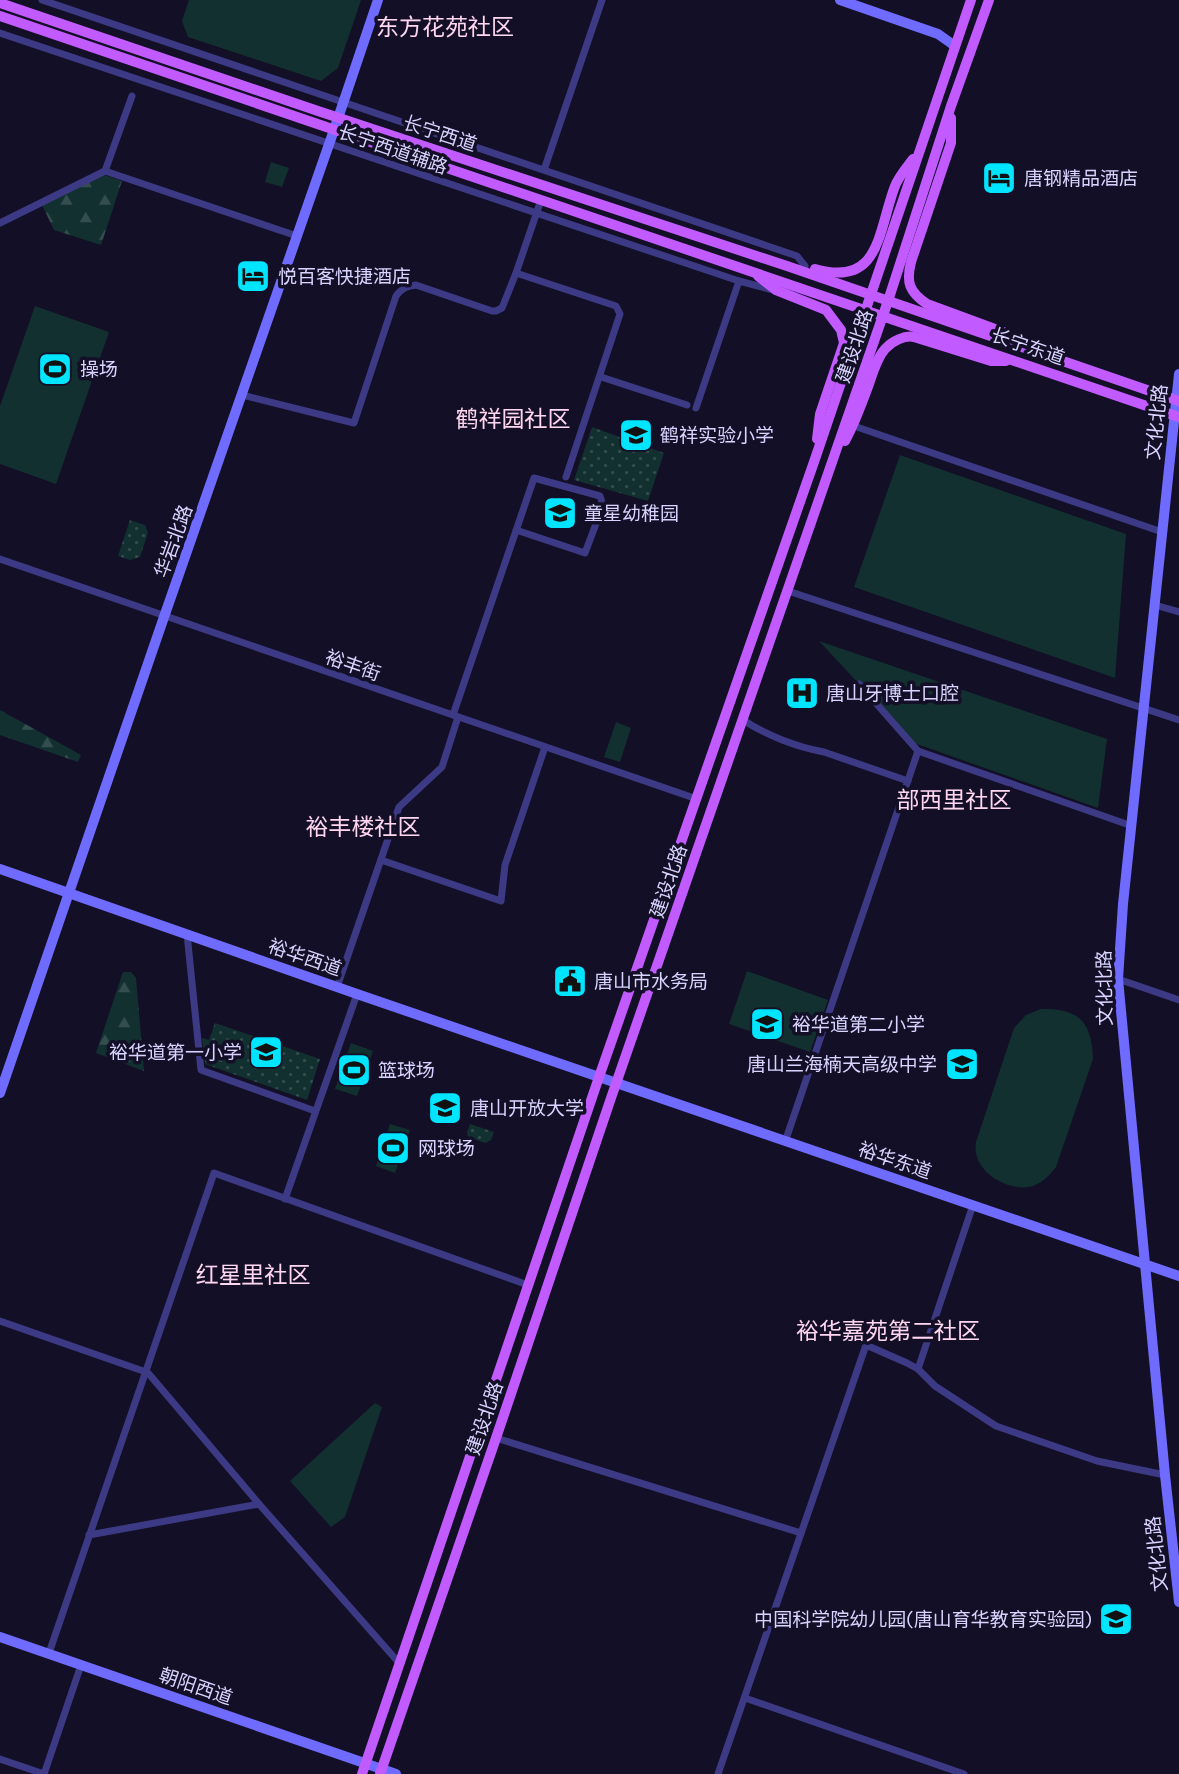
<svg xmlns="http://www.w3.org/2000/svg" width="1179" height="1774" font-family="Commissioner,'Noto Sans SC',sans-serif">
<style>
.green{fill:#12302f}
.forest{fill:url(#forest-firs)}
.park{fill:url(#park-dots)}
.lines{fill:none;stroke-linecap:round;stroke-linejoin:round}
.street{stroke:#3d3a85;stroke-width:7}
.secondary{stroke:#6f6bff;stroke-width:10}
.primary{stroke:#c25bff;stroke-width:10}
.labels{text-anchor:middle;stroke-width:7;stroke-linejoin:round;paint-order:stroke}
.street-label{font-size:19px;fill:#d9d4ff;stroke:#130f26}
.poi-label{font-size:19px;fill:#d9d4ff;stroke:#130f26;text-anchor:start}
.quarter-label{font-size:23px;fill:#ffd6f0;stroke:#130f26}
</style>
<defs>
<pattern id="forest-firs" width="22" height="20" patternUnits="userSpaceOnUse" patternTransform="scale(1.75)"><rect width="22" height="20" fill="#12302f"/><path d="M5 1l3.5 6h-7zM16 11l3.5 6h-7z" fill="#344d4e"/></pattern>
<pattern id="park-dots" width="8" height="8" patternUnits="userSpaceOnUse" patternTransform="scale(1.75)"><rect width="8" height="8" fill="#12302f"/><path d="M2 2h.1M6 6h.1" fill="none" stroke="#344d4e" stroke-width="1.8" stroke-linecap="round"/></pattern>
</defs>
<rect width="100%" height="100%" fill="#130f26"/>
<g class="green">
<path d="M189,0H361L338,68L321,81L188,37L182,21Z"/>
<path d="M271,162L289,168L282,187L265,182Z"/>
<path d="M35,306L109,332L56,484L0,464V406Z"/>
<path d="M900,455L1126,534L1115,678L854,587Z"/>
<path d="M819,641L1107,739L1098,808L914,743Z"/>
<path d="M616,722L631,728L620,762L604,757Z"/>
<path d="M747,971L828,1000L810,1052L729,1024Z"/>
<path d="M1041,1009C1079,1008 1092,1022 1093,1059L1056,1167C1049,1176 1040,1185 1029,1187C1008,1190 980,1175 976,1153C975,1149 976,1145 976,1142L1014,1028L1026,1015Z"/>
<path d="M351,1043L373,1051L357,1096L335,1089Z"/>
<path d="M390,1124L410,1130L395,1173L376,1166Z"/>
<path d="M375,1403L382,1407L345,1517L331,1527L290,1481Z"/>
</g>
<g class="forest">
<path d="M104,175L122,181L101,245L54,230L42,205Z"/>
<path d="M0,710L81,755L78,762L0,735Z"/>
<path d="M123,972H131L136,978L144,1071L96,1053Z"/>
</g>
<g class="park">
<path d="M592,427L664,453L648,501L574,480Z"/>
<path d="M130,520L145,525L148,533L140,557L130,560L118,556Z"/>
<path d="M215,1023L320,1059L307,1100L205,1064L202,1038L209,1040Z"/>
<path d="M470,1124L494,1132L491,1140L485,1143L468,1137L467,1132Z"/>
</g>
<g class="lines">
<g class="street">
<path d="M42,0L797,256L805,266"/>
<path d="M0,33L739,281L773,290"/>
<path d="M544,170L602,0"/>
<path d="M105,171L297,236"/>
<path d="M0,223L105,171L132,96"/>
<path d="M516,273L616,306L620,314L566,477"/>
<path d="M601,377L687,405"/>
<path d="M242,395L354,423L396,296C402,288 407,286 416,285L492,311H496L502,308L516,273L541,200"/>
<path d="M696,408L739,281"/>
<path d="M854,426L1162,532"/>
<path d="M0,559L697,799"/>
<path d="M788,591L1179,720"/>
<path d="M1155,605L1179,612"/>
<path d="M859,684L918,751"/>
<path d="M453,715L534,478L600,496L603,505L585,553L516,530"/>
<path d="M743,720C766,735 796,747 824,752L908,781"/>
<path d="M381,860L501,901L505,865L545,747"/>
<path d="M187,934L201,1070L315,1111"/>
<path d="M1118,979L1179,1000"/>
<path d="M337,987L399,807L442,767L458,717"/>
<path d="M785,1142L918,751L1132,826"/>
<path d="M285,1199L357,994"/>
<path d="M0,1321L146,1372L149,1374L259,1504L400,1664"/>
<path d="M918,1369L973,1205"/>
<path d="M496,1438L801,1533"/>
<path d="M89,1535L259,1504"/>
<path d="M49,1653L214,1173L528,1285"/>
<path d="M745,1698L964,1774"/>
<path d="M0,1759L44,1774"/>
<path d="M44,1774L81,1665"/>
<path d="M718,1774L866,1345L907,1363L918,1369L935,1386L996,1426L1097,1461L1165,1475"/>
</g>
<g class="secondary">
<path d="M840,0L938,34L955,46"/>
<path d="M1179,374L1123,904L1118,979L1165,1475L1179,1602"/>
<path d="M0,869L357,994L1179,1276"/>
<path d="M0,1093L164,617L334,130L378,0"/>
<path d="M0,1637L396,1774"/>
</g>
<g class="primary">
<path d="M0,3L318,111L787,266L1179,401"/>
<path d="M0,16L1179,417"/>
<path d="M951,118V143L911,262C906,282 909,292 927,304L1003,332L1016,343"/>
<path d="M815,269C881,288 878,230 895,186C899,176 907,167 913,159"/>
<path d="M758,276L776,290L826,310L841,330L844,343L820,414L817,439"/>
<path d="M845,441C855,423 862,403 869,384C873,372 877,358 885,349C892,341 905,335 914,337L991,361H1006"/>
<path d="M362,1774L599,1077L815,459L971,0"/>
<path d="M380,1774L496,1438L611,1098L888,301L951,106L989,0"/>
</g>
</g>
<defs>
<g id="hotel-square" transform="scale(1.75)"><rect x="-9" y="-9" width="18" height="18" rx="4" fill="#00e5ff" stroke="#130f26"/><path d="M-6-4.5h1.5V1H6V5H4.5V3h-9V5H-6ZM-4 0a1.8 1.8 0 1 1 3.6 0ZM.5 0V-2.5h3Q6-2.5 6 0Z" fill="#111"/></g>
<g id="stadium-square" transform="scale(1.75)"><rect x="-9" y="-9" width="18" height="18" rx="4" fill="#00e5ff" stroke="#130f26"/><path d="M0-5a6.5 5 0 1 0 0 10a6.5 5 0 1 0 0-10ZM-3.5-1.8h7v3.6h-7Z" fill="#111"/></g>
<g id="school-square" transform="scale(1.75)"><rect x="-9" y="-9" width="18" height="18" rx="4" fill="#00e5ff" stroke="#130f26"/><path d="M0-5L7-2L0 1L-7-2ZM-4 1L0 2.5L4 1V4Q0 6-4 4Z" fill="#111"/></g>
<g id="hospital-square" transform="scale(1.75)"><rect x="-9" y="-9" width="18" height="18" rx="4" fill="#00e5ff" stroke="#130f26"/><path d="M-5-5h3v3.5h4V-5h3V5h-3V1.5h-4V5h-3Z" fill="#111"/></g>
<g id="civic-square" transform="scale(1.75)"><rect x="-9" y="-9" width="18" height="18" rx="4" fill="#00e5ff" stroke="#130f26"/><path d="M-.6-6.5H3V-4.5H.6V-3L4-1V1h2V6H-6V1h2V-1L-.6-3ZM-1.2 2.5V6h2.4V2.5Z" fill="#111"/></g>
<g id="university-square" transform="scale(1.75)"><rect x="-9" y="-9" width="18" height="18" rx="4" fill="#00e5ff" stroke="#130f26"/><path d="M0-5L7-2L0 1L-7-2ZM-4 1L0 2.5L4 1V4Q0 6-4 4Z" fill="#111"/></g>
</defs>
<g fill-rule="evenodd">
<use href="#hotel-square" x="999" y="178"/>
<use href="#hotel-square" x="253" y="276"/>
<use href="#stadium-square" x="55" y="369"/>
<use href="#school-square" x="636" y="435"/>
<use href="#school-square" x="560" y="513"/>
<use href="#hospital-square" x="802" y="693"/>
<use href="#civic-square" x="570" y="981"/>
<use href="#school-square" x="767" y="1024"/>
<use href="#school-square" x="266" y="1052"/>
<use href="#school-square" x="962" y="1064"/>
<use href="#stadium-square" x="354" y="1070"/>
<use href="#university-square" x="445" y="1108"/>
<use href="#stadium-square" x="393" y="1148"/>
<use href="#school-square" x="1116" y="1619"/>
</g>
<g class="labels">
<g class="street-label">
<text transform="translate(440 133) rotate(18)" y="7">长宁西道</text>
<text transform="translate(393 149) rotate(19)" y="7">长宁西道辅路</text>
<text transform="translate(854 346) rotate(-71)" y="7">建设北路</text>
<text transform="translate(1028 346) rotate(19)" y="7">长宁东道</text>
<text transform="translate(1156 422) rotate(-84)" y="7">文化北路</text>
<text transform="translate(173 541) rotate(-70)" y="7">华岩北路</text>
<text transform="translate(353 665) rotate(19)" y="7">裕丰街</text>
<text transform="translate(668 881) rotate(-71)" y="7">建设北路</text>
<text transform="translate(305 957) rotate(19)" y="7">裕华西道</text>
<text transform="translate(1104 988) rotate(-91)" y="7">文化北路</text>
<text transform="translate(895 1160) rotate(19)" y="7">裕华东道</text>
<text transform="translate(484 1418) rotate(-71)" y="7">建设北路</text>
<text transform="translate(1156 1554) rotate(-96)" y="7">文化北路</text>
<text transform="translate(196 1686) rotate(19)" y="7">朝阳西道</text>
</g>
<g class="poi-label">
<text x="1024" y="185">唐钢精品酒店</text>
<text x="278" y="283">悦百客快捷酒店</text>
<text x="80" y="376">操场</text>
<text x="660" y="442">鹤祥实验小学</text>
<text x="584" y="520">童星幼稚园</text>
<text x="826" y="700">唐山牙博士口腔</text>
<text x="594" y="988">唐山市水务局</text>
<text x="792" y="1031">裕华道第二小学</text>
<text x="242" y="1059" text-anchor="end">裕华道第一小学</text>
<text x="937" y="1071" text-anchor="end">唐山兰海楠天高级中学</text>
<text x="378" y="1077">篮球场</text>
<text x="470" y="1115">唐山开放大学</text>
<text x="418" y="1155">网球场</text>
<text x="1092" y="1626" text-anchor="end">中国科学院幼儿园(唐山育华教育实验园)</text>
</g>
<g class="quarter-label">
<text x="445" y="35">东方花苑社区</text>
<text x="513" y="427">鹤祥园社区</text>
<text x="954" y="808">部西里社区</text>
<text x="363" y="835">裕丰楼社区</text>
<text x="253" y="1283">红星里社区</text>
<text x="888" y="1339">裕华嘉苑第二社区</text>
</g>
</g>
</svg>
